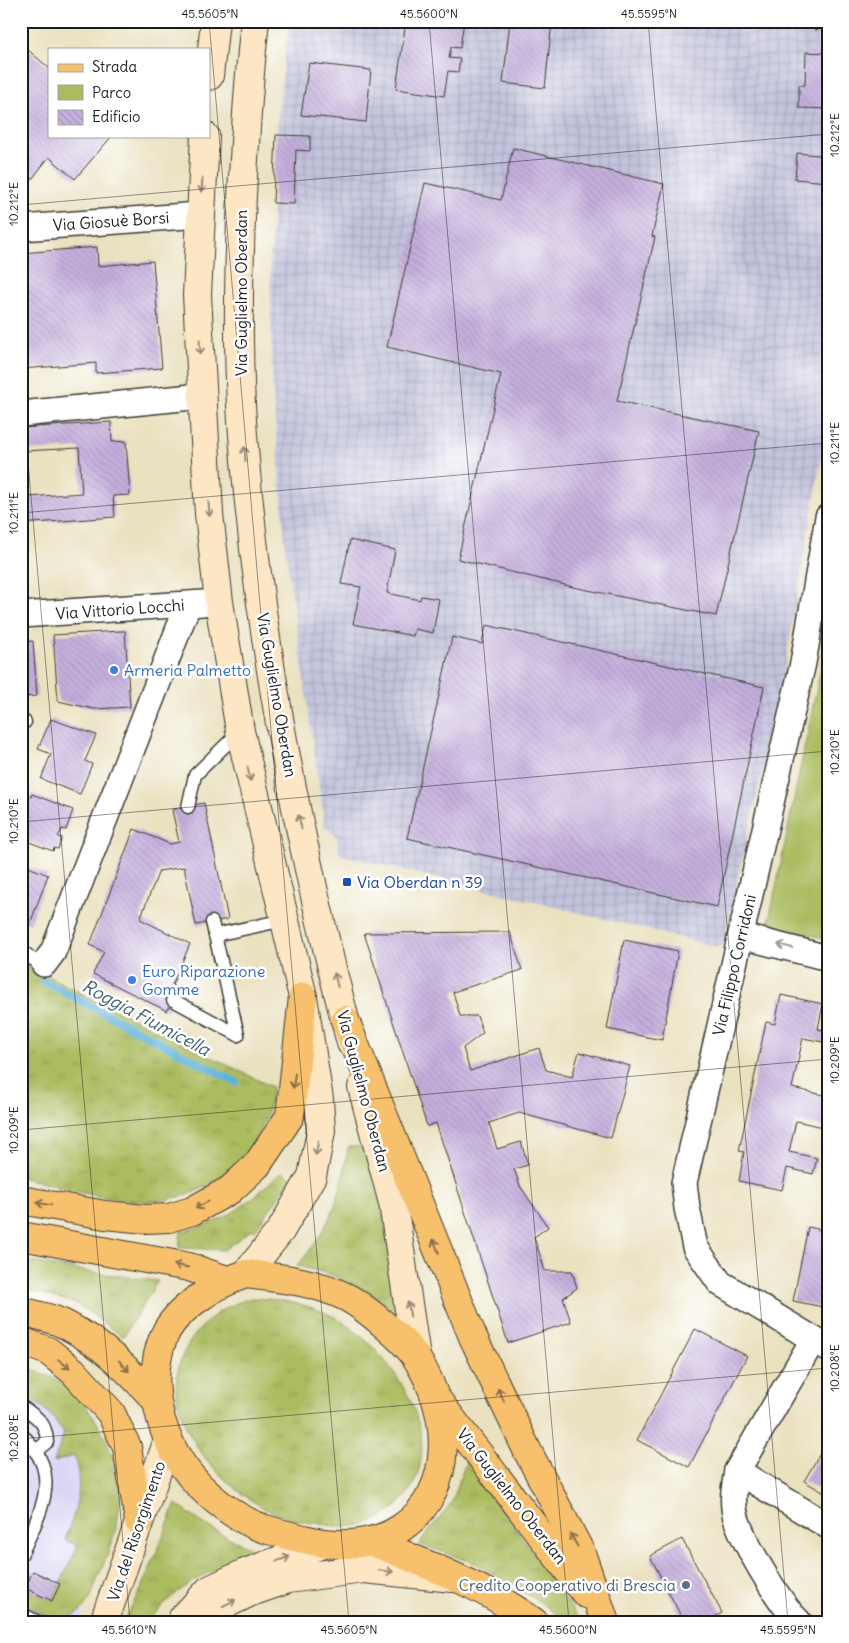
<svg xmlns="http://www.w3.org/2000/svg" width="849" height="1643" font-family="Delius,sans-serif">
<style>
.built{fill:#dcd6f6}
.industrial{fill:url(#industrial-grid)}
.grass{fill:url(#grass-tufts);stroke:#646c3e}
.park{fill:#abbb5f;stroke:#646c3e}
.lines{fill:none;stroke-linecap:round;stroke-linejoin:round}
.stream{stroke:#5db3d9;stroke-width:8}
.building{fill:url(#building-back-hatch);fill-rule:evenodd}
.lane-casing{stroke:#3b3a34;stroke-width:15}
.street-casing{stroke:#3b3a34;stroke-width:28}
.secondary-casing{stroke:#3b3a34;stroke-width:30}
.primary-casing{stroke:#3b3a34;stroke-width:30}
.highway-casing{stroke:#3b3a34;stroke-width:30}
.lane{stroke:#fff;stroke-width:12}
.street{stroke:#fff;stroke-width:25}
.secondary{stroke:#fce6c4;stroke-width:28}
.primary{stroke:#f7c06c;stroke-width:28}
.highway{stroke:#f7c06c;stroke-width:28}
.oneway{stroke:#978b78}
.oneway2{stroke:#999}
.oneway3{stroke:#8a6e44}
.ticks{fill:none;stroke:#1c1c1c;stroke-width:1;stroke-opacity:0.45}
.shop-dot{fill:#3f7fe0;stroke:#fff;stroke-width:2}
.transit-dot{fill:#1a4fb4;stroke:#fff;stroke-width:2}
.service-dot{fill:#5c6f8a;stroke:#fff;stroke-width:2}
.labels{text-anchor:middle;stroke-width:5;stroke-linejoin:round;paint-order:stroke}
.street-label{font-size:16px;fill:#1c1c1c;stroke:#fff}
.shop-label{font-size:16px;fill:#366cbe;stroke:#fff;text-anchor:start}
.transit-label{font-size:16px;fill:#164399;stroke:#fff;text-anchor:start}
.service-label{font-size:16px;fill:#4e5e75;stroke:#fff;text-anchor:end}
.water-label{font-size:18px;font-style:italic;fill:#396071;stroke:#fff}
.neatline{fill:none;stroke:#1c1c1c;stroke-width:2}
.ticks-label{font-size:12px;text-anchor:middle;fill:#1c1c1c}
</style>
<defs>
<pattern id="industrial-grid" width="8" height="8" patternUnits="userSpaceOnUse" patternTransform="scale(1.25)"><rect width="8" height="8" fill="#c2c2dc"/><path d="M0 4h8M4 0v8" fill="none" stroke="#a6a6bc"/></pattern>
<pattern id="grass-tufts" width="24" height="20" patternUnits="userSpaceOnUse" patternTransform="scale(1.25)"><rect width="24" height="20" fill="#abbb5f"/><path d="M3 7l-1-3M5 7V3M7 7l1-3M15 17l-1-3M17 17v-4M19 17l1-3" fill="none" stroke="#93a052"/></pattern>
<pattern id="building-back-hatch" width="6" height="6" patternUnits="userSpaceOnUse" patternTransform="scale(1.25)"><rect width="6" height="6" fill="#c4afdd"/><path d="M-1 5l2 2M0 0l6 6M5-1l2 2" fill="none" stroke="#a896bd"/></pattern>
</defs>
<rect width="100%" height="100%" fill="#fff"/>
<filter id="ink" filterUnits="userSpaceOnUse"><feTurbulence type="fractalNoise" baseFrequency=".02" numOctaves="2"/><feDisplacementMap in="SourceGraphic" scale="10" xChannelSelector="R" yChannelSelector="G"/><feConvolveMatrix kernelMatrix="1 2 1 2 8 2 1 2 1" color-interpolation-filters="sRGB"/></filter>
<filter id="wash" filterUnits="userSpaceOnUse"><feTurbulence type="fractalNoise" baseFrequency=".0096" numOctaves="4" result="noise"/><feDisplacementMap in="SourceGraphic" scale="20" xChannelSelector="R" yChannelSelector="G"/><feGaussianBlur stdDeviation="1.12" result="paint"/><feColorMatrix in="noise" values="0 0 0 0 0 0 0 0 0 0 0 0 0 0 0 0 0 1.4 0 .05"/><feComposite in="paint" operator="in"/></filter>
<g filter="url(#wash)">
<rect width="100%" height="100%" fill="#eae1bf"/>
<g class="built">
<path d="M21,1394L32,1399L54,1418L64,1433L54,1462L74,1456L79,1476V1495L65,1539L79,1546L52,1601L25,1588L21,1597Z"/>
<path d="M21,1603L53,1619L68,1618L85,1608L80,1622H21Z"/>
</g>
<path class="industrial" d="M289,21H828V421L781,688L722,948L339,854L337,837L325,827L286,553L272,379L270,264L278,110Z"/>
<g class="grass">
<path d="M21,960L33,969L272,1087C268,1149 214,1199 152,1201C107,1202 64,1188 21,1177Z"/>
<path d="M348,1147H365L384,1219L406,1321C369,1288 345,1277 297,1266C331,1227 341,1198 348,1147Z"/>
<path d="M281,1172L292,1178L255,1230L252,1229L224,1250L179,1248L181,1231C226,1224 249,1202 281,1172Z"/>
<path d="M21,1260L89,1272L158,1281L123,1337L78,1304L21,1288Z"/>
<path d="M251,1298C280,1299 312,1304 338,1319C390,1351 449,1433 408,1493C399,1506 387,1516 373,1521C357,1528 338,1527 321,1524C303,1522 283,1518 266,1509C208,1478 144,1398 195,1335C212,1314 226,1306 251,1298Z"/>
<path d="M21,1365C37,1371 56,1377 69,1388C95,1411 119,1457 120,1491C121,1520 110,1550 99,1575C92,1593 88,1613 67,1618C51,1622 35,1610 21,1603L25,1588L52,1601L78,1546L65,1540C76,1510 84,1486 74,1456L54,1462L64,1433C53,1416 40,1402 21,1394Z"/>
<path d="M467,1459L581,1622H566L543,1604L477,1564L419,1544L452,1502Z"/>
<path d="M176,1504C208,1528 227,1539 265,1553C219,1563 178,1584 148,1622H123L143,1586Z"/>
</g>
<path class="park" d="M828,633V939L768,926Z"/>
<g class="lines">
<g class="stream">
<path d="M21,967L25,969"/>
<path d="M43,981L236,1082"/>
</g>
</g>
<g id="blocks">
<g class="building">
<path d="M337,21H358V25Z"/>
<path d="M406,21H464L460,48L451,47L449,58L460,59L458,72L448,71L444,96L396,89Z"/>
<path d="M510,21H552L545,88L503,83Z"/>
<path d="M815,21H828V28L815,30Z"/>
<path d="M28,50L49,68V136H112L75,179L49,157L32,179L21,170V58Z"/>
<path d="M806,52L828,53V109L799,108V85H805Z"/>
<path d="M309,63L371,70L366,122L301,115Z"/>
<path d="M276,135L310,136V151L296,150L294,204L273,203Z"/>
<path d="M513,148L664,184L652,236L655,237L617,401L759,431L716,616L573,587L458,559L501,374L387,347L425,183L501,200Z"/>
<path d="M797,153L828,156V182L795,179Z"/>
<path d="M97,247L98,266L153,261L162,368L96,373V363L21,369V253Z"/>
<path d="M111,422L112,442L126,441L130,495L113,496L115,517L21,524V428ZM79,448L82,493L29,497L25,451Z"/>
<path d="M350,540L395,550L387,593L420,600L421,596L439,599L433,633L415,629L413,636L353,624L361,587L341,584Z"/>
<path d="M486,625L764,687L717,907L407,838L452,637L482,644Z"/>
<path d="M120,631H125L130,707L94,709L58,701L53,635Z"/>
<path d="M33,641L37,696L21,697V642Z"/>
<path d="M51,719L96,735L85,761L92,764L80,794L41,779L51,754L38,749Z"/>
<path d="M21,754L25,756L21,766Z"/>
<path d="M32,794L73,810L66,830L62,829L58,837L62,838L58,849L54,848L53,851L21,839V823L26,809L21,808V804L25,795L31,797Z"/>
<path d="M204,803L228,919L196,925L184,867L159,871L140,919L190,944L172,985L178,989L167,1011L93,974L104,952L90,945L134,829L170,844L179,842L172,810Z"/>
<path d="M21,864L48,875L30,924L21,920Z"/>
<path d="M510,932L522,970L453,992L460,1016H477L483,1033L463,1048L470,1071L539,1048L546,1070L572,1077L579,1052L630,1066L611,1138L519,1113L489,1123L497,1149L521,1142L528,1165L514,1169L520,1186L548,1227L534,1237L545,1271H572L577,1288L563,1298L571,1322L508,1343L436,1123L427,1126L364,933Z"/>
<path d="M624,940L678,951L662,1040L607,1029Z"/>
<path d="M781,995L823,1004L818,1029L828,1031V1043L803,1038L792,1088L828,1096V1128L796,1121L789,1152L817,1158L813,1174L787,1168L782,1190L739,1181L744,1152L739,1151L766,1022L775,1024Z"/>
<path d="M808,1227L828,1231V1308L793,1301Z"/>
<path d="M695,1329L747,1356L689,1467L637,1440Z"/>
<path d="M828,1440V1495L804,1481Z"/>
<path d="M682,1539L722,1613L705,1622H684L650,1556Z"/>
<path d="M33,1571L60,1584L52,1601L25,1588Z"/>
</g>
</g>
</g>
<g filter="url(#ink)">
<use href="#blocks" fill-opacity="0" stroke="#3b3a34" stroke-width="1"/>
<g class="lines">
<g class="lane-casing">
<g id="lane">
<path d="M21,720L25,722"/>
<path d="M188,807L195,775L240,731"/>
<path d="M212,922L215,935L284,920"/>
<path d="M215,935L238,1035"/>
<path d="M21,950L32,959L44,964"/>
<path d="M173,1000L238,1035"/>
<path d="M21,1406C37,1418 46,1421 47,1442L36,1451"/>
<path d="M21,1435C27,1438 30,1444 34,1449C60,1483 36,1521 21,1555"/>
<path d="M21,1611L26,1616L38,1622"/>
</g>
</g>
<g class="street-casing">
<g id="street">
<path d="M21,228L200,215"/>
<path d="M21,414L202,396"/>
<path d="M828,517L803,663L684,1183L687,1208L695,1247L720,1283L828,1348"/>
<path d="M21,615L203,603"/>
<path d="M741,936L828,958"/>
<path d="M44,964L53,952L188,605"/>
<path d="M737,1471L828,1526"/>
<path d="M799,1622C779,1603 746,1546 737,1521C731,1504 734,1488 737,1471L813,1340"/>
</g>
</g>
<g class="secondary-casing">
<g id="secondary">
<path d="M255,21C249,73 246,125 243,176C239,252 237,329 241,405C254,620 296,834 351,1043"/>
<path d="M209,76L215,21"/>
<path d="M205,136L197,295L209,514L219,602L240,731L303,997L319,1099L321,1131L312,1176L281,1230L246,1274"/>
<path d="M362,1087L393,1203L416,1357"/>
<path d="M183,1618L220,1607L251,1592L288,1579L364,1569L453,1578"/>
<path d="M183,1618L209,1590L245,1573L323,1544"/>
<path d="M104,1622L168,1440"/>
</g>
</g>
<g class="primary-casing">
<g id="primary">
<path d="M345,1020L473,1337L528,1452L581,1553L604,1619"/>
<path d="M246,1274C279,1278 313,1281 344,1296C363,1305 406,1341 417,1359C450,1411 458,1489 401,1528C374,1547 334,1547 304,1539C291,1536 278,1533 265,1529C235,1519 201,1492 183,1466C158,1430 146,1378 164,1336C176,1308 218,1283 246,1274Z"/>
<path d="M439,1402L586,1594"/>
<path d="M370,1541C427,1564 484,1586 534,1622"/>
</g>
</g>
<g class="highway-casing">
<g id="highway">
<path d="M21,1200L105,1215L146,1219L169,1218L192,1211L230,1190L257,1165L290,1116L303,997"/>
<path d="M21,1236L189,1267L227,1280"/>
<path d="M21,1311C35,1315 53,1318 66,1325C104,1345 127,1369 156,1400"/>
<path d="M21,1341L48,1351L73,1371L111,1413L127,1447L139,1521"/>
</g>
</g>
<use href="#lane" class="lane"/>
<use href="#street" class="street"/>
<use href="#secondary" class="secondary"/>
<use href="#primary" class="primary"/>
<use href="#highway" class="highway"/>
</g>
<defs><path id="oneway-shaft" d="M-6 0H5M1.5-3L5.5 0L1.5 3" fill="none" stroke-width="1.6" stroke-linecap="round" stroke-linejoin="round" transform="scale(1.25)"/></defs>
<g class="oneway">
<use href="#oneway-shaft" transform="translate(202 185) rotate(94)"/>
<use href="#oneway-shaft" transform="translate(200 347) rotate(87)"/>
<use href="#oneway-shaft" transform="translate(245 454) rotate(-94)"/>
<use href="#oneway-shaft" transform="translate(209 509) rotate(86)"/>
<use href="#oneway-shaft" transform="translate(249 774) rotate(78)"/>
<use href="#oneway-shaft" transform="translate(300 822) rotate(-102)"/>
<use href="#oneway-shaft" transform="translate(336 980) rotate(-103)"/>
<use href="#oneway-shaft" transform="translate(317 1148) rotate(101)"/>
<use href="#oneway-shaft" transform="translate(409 1309) rotate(-99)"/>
<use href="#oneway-shaft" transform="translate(283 1559) rotate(-21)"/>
<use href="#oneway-shaft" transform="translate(386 1571) rotate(6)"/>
<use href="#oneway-shaft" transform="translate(229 1603) rotate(-27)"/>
</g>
<use class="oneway2" href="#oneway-shaft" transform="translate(785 946) rotate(-165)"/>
<g class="oneway3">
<use href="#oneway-shaft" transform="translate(294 1081) rotate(97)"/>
<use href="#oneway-shaft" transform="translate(44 1204) rotate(-170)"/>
<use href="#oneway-shaft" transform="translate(202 1205) rotate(152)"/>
<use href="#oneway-shaft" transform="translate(436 1246) rotate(-112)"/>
<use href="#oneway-shaft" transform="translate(181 1266) rotate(-169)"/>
<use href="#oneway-shaft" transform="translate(64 1364) rotate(39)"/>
<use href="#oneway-shaft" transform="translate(124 1366) rotate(47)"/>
<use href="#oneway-shaft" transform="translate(501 1395) rotate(-115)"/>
<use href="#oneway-shaft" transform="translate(574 1540) rotate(-118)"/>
</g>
</g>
<path class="ticks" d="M209,21L349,1622M429,21L569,1622M648,21L788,1622M21,205L828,134M21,383L130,1622M21,513L828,443M21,822L828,751M21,1130L828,1059M21,1439L828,1368"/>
<g class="shop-dot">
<circle cx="114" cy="670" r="5"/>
<circle cx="132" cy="980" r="5"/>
</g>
<rect class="transit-dot" x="342" y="877" width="10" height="10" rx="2.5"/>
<circle class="service-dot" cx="686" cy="1585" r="5"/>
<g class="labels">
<g class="street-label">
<text transform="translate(111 221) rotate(-4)" y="6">Via Giosuè Borsi</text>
<text transform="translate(241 293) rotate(-90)" y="6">Via Guglielmo Oberdan</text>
<text transform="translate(120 609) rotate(-4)" y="6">Via Vittorio Locchi</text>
<text transform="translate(277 695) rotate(80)" y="6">Via Guglielmo Oberdan</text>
<text transform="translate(734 965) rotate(-77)" y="6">Via Filippo Corridoni</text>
<text transform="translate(364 1091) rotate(75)" y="6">Via Guglielmo Oberdan</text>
<text transform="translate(512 1496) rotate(52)" y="6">Via Guglielmo Oberdan</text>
<text transform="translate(136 1531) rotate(-71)" y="6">Via del Risorgimento</text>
</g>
<g class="shop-label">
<text x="124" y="676">Armeria Palmetto</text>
<text x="142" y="977">Euro Riparazione<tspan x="142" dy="18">Gomme</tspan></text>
</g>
<g class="transit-label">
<text x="357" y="888">Via Oberdan n 39</text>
</g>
<g class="service-label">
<text x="676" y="1591">Credito Cooperativo di Brescia</text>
</g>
<g class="water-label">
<text transform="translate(146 1018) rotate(28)" y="6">Roggia Fiumicella</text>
</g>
</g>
<rect width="849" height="1643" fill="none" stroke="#fff" stroke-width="55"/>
<rect x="48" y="48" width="162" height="90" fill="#ffffff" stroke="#a4a4a4"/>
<rect x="58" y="64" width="25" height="8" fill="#f7c06c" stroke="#a4a4a4"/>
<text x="92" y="72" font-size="15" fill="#1c1c1c">Strada</text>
<rect x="58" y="85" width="25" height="15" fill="#abbb5f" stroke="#a4a4a4"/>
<text x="92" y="98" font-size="15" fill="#1c1c1c">Parco</text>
<rect x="58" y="110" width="25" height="15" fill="url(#building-back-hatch)" stroke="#a4a4a4"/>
<text x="92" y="122" font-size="15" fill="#1c1c1c">Edificio</text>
<rect x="28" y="28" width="794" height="1588" class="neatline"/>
<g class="ticks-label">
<text x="210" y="18">45.5605°N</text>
<text x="429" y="18">45.5600°N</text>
<text x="649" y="18">45.5595°N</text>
<text transform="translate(835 135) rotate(-90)" y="4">10.212°E</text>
<text transform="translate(14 204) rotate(-90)" y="4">10.212°E</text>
<text transform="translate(835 443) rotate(-90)" y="4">10.211°E</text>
<text transform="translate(14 513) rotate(-90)" y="4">10.211°E</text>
<text transform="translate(835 752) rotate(-90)" y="4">10.210°E</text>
<text transform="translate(14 821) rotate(-90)" y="4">10.210°E</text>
<text transform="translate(835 1060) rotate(-90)" y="4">10.209°E</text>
<text transform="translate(14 1130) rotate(-90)" y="4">10.209°E</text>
<text transform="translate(835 1368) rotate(-90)" y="4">10.208°E</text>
<text transform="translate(14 1438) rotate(-90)" y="4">10.208°E</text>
<text x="129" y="1634">45.5610°N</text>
<text x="349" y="1634">45.5605°N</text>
<text x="568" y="1634">45.5600°N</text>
<text x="788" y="1634">45.5595°N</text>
</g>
</svg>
